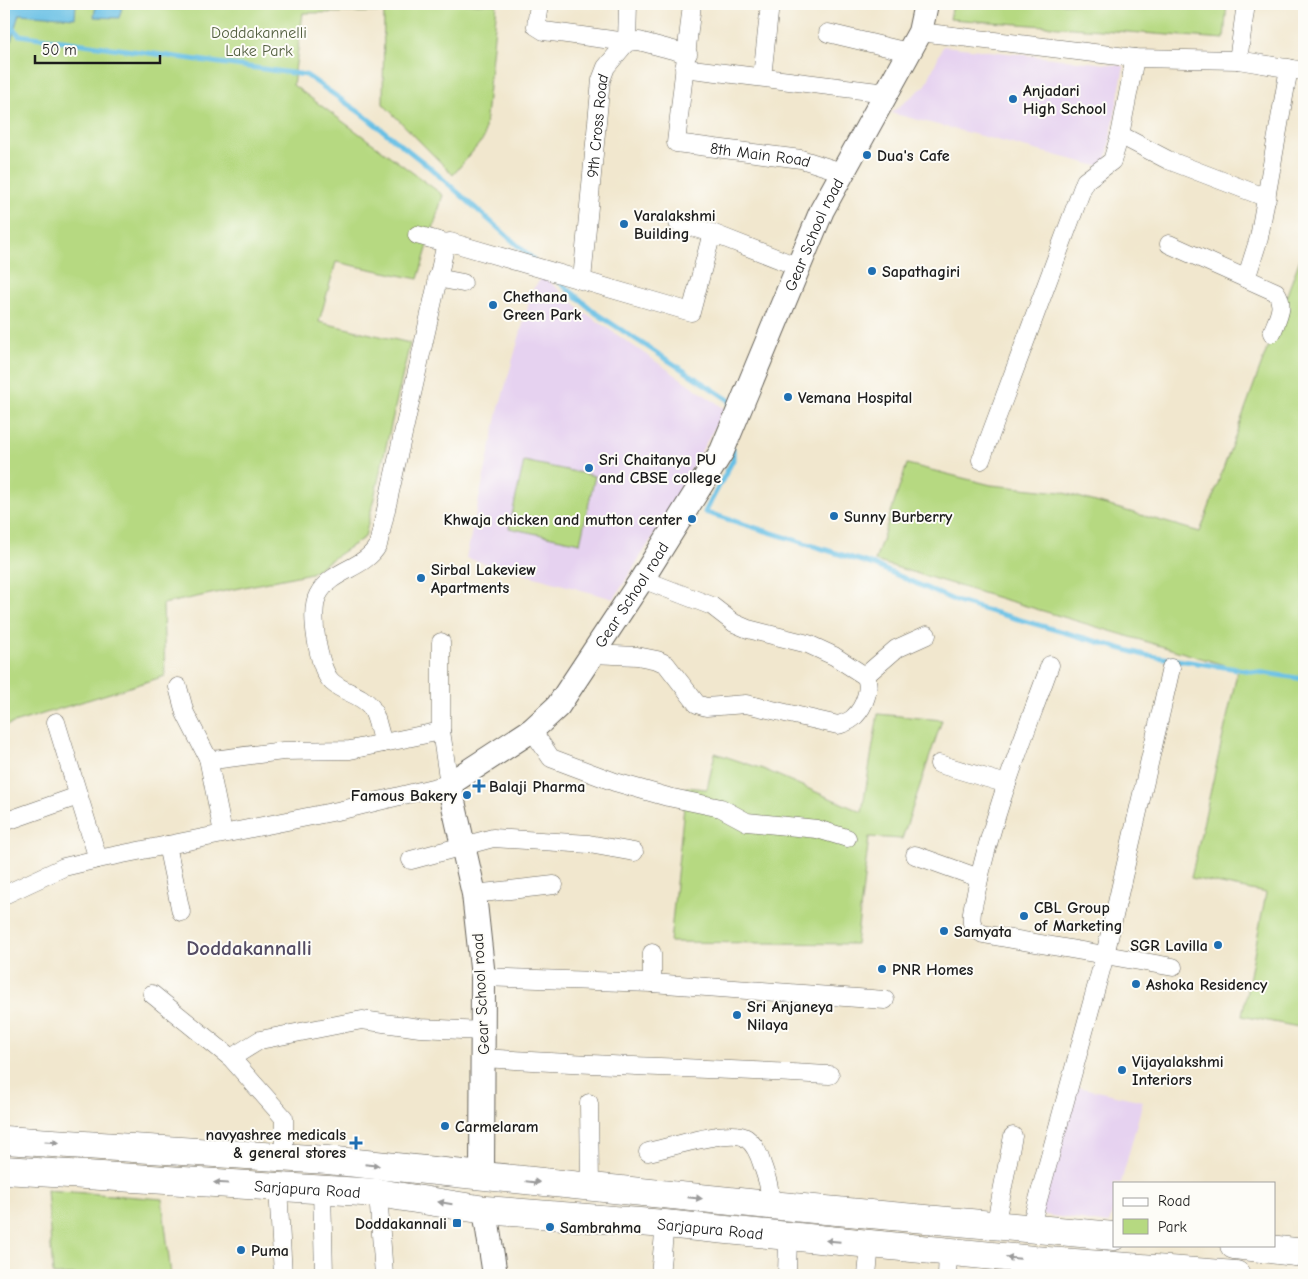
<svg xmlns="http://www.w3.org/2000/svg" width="1308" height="1279" font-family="'Comic Neue',sans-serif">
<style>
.built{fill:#e6d2f0}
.green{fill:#b6d981;stroke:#697a4e}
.water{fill:#68c0e5;stroke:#426e80}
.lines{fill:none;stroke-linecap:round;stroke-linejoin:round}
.stream{stroke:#68c0e5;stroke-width:5}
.minor-casing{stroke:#67635a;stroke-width:19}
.secondary-casing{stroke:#67635a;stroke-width:26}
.primary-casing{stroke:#67635a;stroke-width:29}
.minor{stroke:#fff;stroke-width:18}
.secondary{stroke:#fff;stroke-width:24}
.primary{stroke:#fff;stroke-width:28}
.oneway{fill:#999}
.poi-dot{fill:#1f6fb2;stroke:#fdfcf7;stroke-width:2}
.labels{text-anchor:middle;stroke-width:4;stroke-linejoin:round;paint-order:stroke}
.park-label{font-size:16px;fill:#525e3f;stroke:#fdfcf7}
.poi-label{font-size:16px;font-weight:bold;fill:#1c1c1c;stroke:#fdfcf7;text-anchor:start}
.street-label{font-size:16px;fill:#1c1c1c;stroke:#fdfcf7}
.district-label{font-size:21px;font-weight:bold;fill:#544c64;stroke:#fdfcf7}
</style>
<rect width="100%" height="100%" fill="#fdfcf7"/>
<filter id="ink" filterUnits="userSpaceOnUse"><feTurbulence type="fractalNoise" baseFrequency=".02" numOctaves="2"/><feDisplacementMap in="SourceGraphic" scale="10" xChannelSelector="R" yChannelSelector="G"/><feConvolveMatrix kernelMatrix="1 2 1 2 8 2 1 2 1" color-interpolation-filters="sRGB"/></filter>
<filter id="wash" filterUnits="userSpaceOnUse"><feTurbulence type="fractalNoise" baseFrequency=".0096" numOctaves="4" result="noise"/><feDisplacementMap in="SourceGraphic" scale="20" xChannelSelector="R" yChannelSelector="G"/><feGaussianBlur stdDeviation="1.12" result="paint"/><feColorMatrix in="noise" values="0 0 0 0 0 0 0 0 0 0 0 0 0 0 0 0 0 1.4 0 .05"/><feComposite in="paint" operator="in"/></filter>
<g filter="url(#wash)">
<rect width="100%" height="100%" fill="#f1e7ce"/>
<g class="built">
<path d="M943,46L1124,66L1106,162L1098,166L891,113L926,85Z"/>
<path d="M543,276L584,312L725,409L659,527L614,599L466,558L499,408L533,289Z"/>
<path d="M1073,1086L1143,1101L1121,1183H1114V1205L1109,1224L1038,1214Z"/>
</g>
<g class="green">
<path d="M4,4H497L484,138L453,175L383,104L384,12L303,13L293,85L443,195L418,279L336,262L319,322L410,343L365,537L311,573L163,604L165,676L4,726Z"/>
<path d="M953,4H1227L1224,39L950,19Z"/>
<path d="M1304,248V1028L1242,1016L1266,893L1191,878L1238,669L875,561L907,464L991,485L1061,492L1200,532Z"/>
<path d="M524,461L595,476L580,543L509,528Z"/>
<path d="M878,714L942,720L902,839L869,837L856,944L670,942L686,787L707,789L715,753L763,769L862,812Z"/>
<path d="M47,1190L162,1199L171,1275H53Z"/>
</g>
<g class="water">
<path d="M4,4H76L75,18L19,14L4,65Z"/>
<path d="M96,4H123L119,18L94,17Z"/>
</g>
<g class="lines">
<g class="stream">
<path d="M4,18L19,35L306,75L362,114L428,166L533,259"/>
<path d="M556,279L597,314L729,400L730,408"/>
<path d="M733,449V460L705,512L874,565L958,602L1144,655L1304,679"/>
</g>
</g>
</g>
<g filter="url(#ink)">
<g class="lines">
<g class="minor-casing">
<g id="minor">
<path d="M539,4L536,26L544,31L627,42L639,41L688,54"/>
<path id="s1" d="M692,4L676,143L801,159L842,172"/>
<path d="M920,32L1135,58L1238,60L1304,71"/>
<path d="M828,33L908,52"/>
<path d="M627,42L628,4"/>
<path d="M1238,60L1246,4"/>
<path d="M684,68L886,93"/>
<path d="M762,77L770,4"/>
<path d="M1120,135L1168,160L1267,198"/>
<path d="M678,223L712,233"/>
<path d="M417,235L446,243"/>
<path d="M1169,244L1276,292C1286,306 1277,319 1272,333"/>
<path d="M437,278L463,283"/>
<path d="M1246,279L1259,238L1289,68"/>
<path id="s2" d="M582,280L601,80L606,67L627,42"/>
<path d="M981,460L1085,181L1112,161L1120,135L1135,58"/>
<path d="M441,642V731"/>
<path d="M592,654L637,656L657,660L666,664L697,704L706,707L746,704L838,725C844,723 850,722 855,716C864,707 872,687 865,676L834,656L808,644L748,629L734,623L712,606L642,579"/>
<path d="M1171,668L1105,955L1173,967"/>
<path d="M865,676L896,649L927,635"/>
<path d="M56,722L98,859"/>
<path d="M532,730L551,758L615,782L668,797L721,808L747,822L817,829L847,838"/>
<path d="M383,743C379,732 377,716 371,707C361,694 344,693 332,682C318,669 309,611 318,595C331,569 364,570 378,545L446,243L450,242L691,312L712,233L799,267"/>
<path d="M208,758L223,833"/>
<path d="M939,764L1007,784"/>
<path d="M4,822L78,796"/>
<path d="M167,845L181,912"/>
<path d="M915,855L979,878"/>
<path d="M411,860L493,838L589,844L634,852"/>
<path d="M474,894L554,885"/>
<path d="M4,895L64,867L98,859L342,810L449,784L441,731L350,750L283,751L213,760L208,758L185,713L178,687"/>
<path d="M483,977L652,983L885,1000"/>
<path d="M652,983V953"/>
<path d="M152,994L231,1058L284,1118V1156"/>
<path d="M231,1058L260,1040L362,1020L420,1028L483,1031"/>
<path d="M484,1058C599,1066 715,1068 830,1075"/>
<path d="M589,1103L590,1188"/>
<path d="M648,1152C668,1148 731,1127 746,1138C755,1144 759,1154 762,1164C767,1179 771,1189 770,1205"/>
<path d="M278,1187L283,1275"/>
<path d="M322,1190L324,1275"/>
<path d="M378,1193L384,1275"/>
<path d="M995,1227L1013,1136"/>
<path d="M1030,1229L1105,955L983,934C977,931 974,929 972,923C970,915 974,902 976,893C992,815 1023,740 1050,665"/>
<path d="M660,1275L665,1224"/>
<path d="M787,1275L788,1237"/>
<path d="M867,1275L870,1245"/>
<path d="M947,1275L948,1252"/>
</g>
</g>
<g class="secondary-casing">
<g id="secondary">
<path id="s3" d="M482,1177L483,977L474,894L449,784L532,730L558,706L642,579L722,451L822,210L920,32L926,4"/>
<path d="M485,1210L495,1275"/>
</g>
</g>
<g class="primary-casing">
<g id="primary">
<path d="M4,1140L327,1160L770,1205L1114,1236"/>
<path id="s4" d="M4,1170L378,1193L485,1210L665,1224L1034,1260L1236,1275"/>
<path d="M1234,1245L1304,1253"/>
</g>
</g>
<use href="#minor" class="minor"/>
<use href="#secondary" class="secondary"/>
<use href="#primary" class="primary"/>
</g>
<defs><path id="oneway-solid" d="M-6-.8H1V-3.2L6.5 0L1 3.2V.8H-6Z" transform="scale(1.25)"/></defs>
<g class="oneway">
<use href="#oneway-solid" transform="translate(52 1142) rotate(3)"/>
<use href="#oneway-solid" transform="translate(372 1165) rotate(6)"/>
<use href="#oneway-solid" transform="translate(533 1182) rotate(6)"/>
<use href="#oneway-solid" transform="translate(221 1183) rotate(-177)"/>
<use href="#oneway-solid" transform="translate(695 1198) rotate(6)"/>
<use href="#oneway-solid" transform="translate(445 1203) rotate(-171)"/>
<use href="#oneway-solid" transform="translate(833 1241) rotate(-175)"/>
<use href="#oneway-solid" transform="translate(1013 1258) rotate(-175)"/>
</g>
</g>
<g class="poi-dot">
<circle cx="1013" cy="99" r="5"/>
<circle cx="867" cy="155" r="5"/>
<circle cx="624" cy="224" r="5"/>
<circle cx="872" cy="271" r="5"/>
<circle cx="493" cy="305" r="5"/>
<circle cx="788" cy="397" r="5"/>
<circle cx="589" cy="468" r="5"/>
<circle cx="834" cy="516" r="5"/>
<circle cx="692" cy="519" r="5"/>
<circle cx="421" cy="578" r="5"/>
<path d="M476.5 778.5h5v5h5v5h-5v5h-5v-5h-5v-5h5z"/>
<circle cx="467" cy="795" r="5"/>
<circle cx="1024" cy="916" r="5"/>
<circle cx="944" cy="931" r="5"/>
<circle cx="1218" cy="945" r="5"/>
<circle cx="882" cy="969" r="5"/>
<circle cx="1136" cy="984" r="5"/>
<circle cx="737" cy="1015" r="5"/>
<circle cx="1122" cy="1070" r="5"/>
<circle cx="445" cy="1126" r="5"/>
<path d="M353.5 1135.5h5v5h5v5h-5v5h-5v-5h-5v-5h5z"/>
<rect x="452" y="1218" width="10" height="10" rx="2.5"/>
<circle cx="550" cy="1227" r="5"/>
<circle cx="241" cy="1250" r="5"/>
</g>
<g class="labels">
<g class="park-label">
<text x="259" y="38">Doddakannelli<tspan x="259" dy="18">Lake Park</tspan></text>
</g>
<g class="poi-label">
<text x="1023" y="96">Anjadari<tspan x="1023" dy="18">High School</tspan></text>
<text x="877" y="161">Dua's Cafe</text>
<text x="634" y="221">Varalakshmi<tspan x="634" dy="18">Building</tspan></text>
<text x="882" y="277">Sapathagiri</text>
<text x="503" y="302">Chethana<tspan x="503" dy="18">Green Park</tspan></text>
<text x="798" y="403">Vemana Hospital</text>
<text x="599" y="465">Sri Chaitanya PU<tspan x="599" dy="18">and CBSE college</tspan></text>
<text x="844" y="522">Sunny Burberry</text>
<text x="682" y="525" text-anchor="end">Khwaja chicken and mutton center</text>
<text x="431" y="575">Sirbal Lakeview<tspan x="431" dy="18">Apartments</tspan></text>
<text x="489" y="792">Balaji Pharma</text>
<text x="457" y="801" text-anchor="end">Famous Bakery</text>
<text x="1034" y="913">CBL Group<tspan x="1034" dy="18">of Marketing</tspan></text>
<text x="954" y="937">Samyata</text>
<text x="1208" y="951" text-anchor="end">SGR Lavilla</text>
<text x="892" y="975">PNR Homes</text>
<text x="1146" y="990">Ashoka Residency</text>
<text x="747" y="1012">Sri Anjaneya<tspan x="747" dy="18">Nilaya</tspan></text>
<text x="1132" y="1067">Vijayalakshmi<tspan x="1132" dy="18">Interiors</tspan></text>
<text x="455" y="1132">Carmelaram</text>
<text x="346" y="1140" text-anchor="end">navyashree medicals<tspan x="346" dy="18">&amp; general stores</tspan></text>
<text x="447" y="1229" text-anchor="end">Doddakannali</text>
<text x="560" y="1233">Sambrahma</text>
<text x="251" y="1256">Puma</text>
</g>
<g class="street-label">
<text dy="6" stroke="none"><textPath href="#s2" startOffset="155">9th Cross Road</textPath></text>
<text dy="6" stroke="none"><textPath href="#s1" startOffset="225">8th Main Road</textPath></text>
<text dy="6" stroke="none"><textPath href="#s3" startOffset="1069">Gear School road</textPath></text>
<text dy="6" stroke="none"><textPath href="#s3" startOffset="664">Gear School road</textPath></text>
<text transform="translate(480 994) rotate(-93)" y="6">Gear School road</text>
<text dy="6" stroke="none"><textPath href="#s4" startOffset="304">Sarjapura Road</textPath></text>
<text dy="6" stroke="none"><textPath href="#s4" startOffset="709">Sarjapura Road</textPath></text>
</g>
<g class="district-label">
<text x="249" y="955">Doddakannalli</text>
</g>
</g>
<rect width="1308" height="1279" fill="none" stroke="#fdfcf7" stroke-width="20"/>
<rect x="1113" y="1182" width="162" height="65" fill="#fdfcf7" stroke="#a3a29f"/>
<rect x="1123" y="1198" width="25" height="8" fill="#ffffff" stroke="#a3a29f"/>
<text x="1158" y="1206" font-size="15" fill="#1c1c1c">Road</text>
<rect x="1123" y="1219" width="25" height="15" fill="#b6d981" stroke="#a3a29f"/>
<text x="1158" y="1232" font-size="15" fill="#1c1c1c">Park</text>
<path d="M35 55v8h125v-8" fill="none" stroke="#1c1c1c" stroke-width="2.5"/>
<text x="42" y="55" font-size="15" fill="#1c1c1c" stroke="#fdfcf7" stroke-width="4" paint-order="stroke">50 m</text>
</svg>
